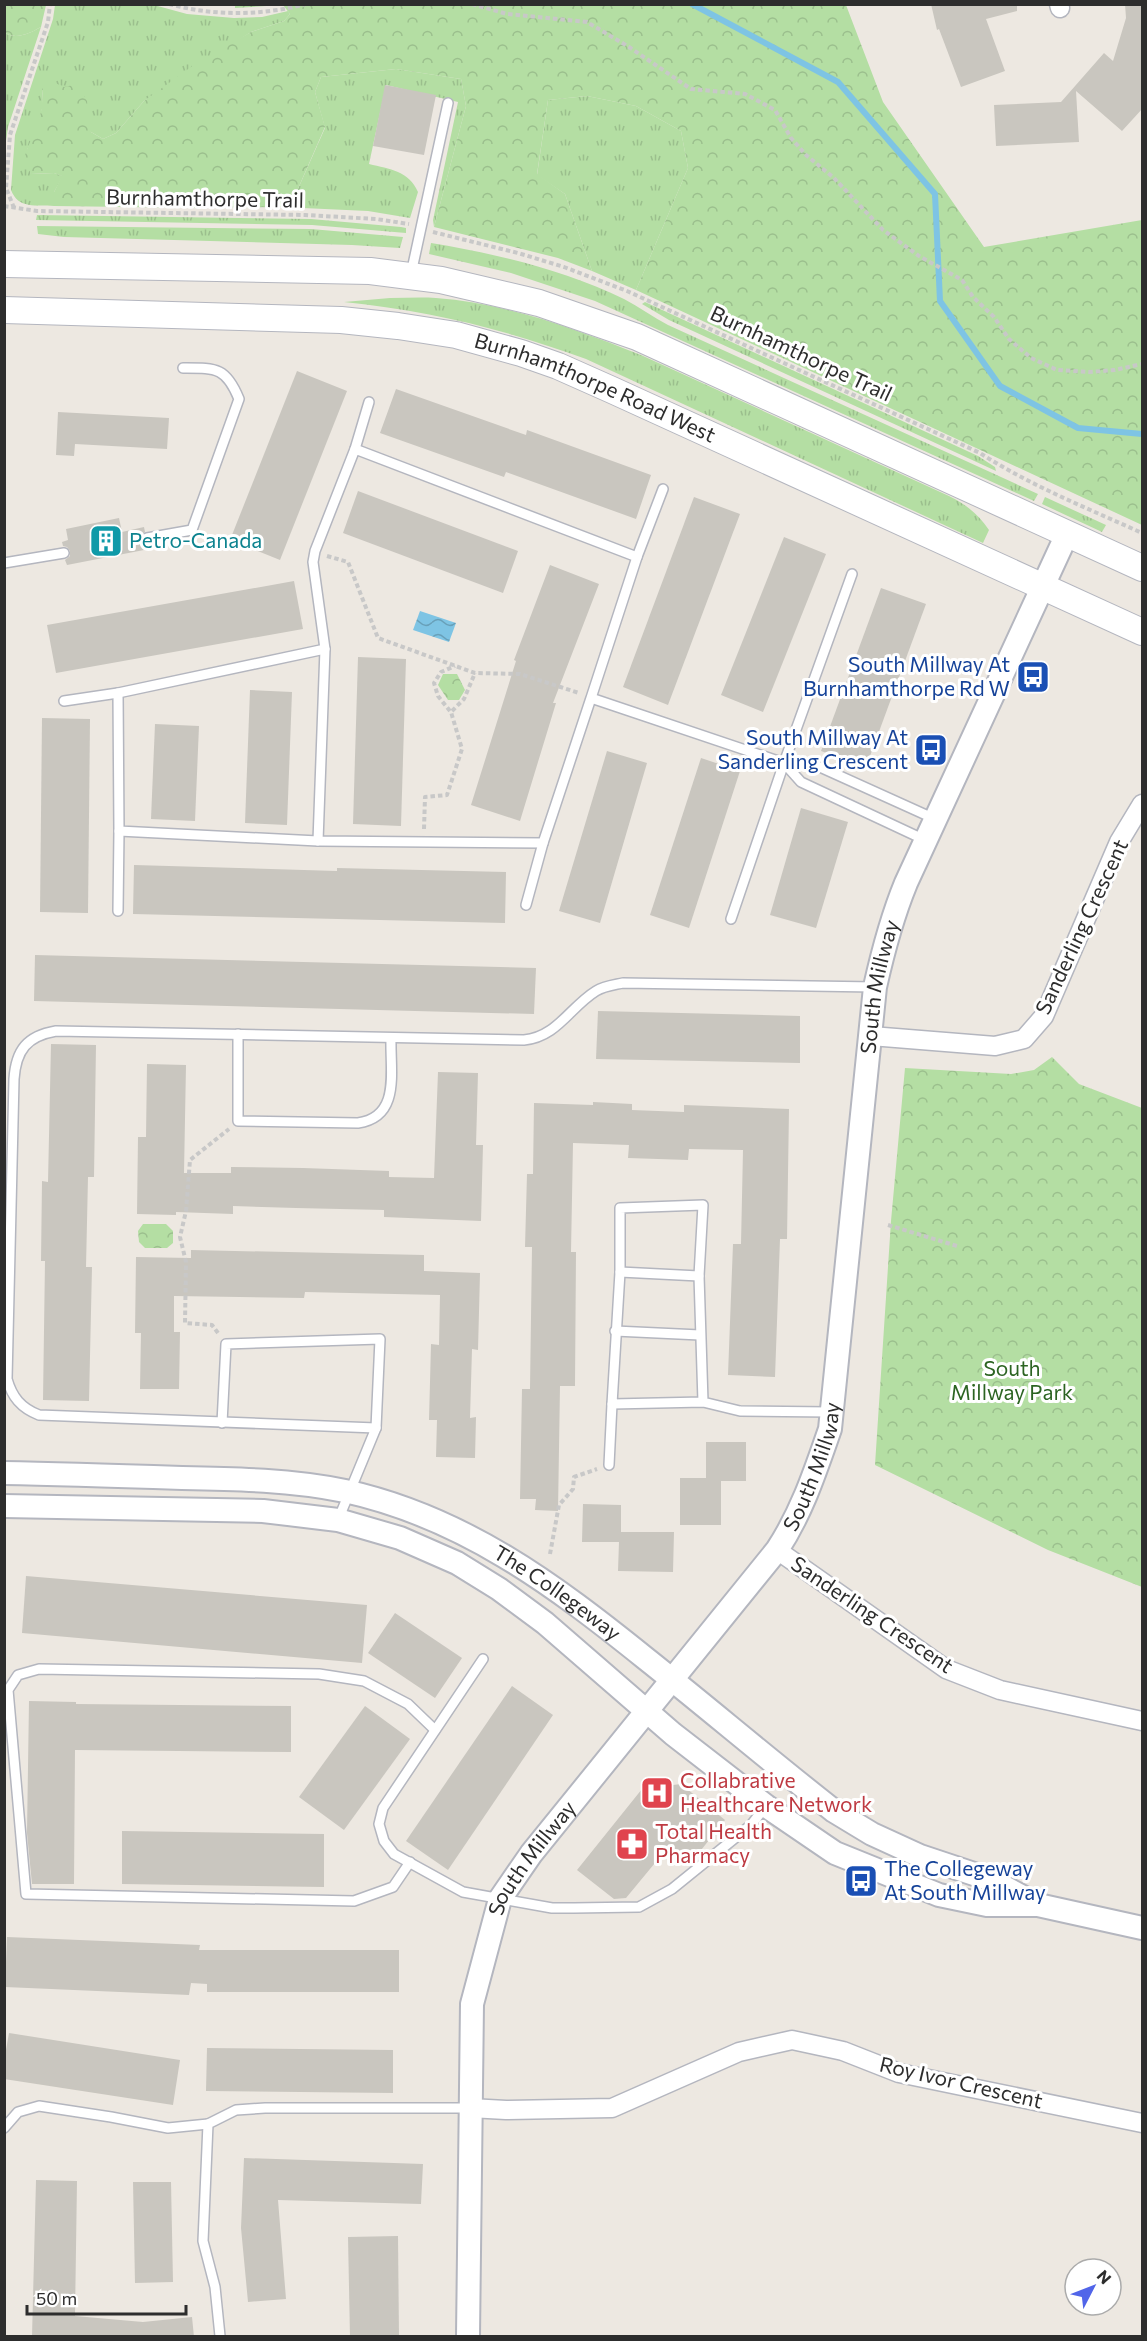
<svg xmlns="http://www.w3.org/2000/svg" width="1147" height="2341" font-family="Commissioner,sans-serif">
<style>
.grass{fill:url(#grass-tufts)}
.forest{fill:url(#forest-crowns)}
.water{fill:url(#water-waves)}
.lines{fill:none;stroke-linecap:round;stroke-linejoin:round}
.stream{stroke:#7ec4e4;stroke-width:6}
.building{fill:#c9c6bf}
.service-casing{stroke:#b4b6bf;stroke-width:12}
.minor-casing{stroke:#b4b6bf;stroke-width:21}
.tertiary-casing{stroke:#b4b6bf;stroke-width:26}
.secondary-casing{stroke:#b4b6bf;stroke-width:28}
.path{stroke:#c8c8c8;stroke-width:4;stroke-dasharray:4.5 3;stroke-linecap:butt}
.service{stroke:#fff;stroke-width:9}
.minor{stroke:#fff;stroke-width:18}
.tertiary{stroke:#fff;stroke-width:22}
.secondary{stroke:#fff;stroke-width:26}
.labels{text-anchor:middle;stroke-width:6;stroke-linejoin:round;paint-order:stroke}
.street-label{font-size:21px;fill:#2d2d2d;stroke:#fff}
.culture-label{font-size:21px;fill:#0d838f;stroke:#fff;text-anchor:start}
.transit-label{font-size:21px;fill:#164399;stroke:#fff;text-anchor:end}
.park-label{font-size:21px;fill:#2c6422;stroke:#fff}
.health-label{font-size:21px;fill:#be3a42;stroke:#fff;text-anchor:start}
</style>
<defs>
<pattern id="grass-tufts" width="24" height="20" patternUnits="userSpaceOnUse" patternTransform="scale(1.5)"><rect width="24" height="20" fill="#b4dea3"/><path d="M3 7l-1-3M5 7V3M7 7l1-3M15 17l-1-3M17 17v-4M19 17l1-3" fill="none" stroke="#9bbf8d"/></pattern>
<pattern id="forest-crowns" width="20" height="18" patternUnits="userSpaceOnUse" patternTransform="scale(1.5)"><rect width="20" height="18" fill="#b4dea3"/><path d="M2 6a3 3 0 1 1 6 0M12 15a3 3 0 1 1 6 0" fill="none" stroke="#9bbf8d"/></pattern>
<pattern id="water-waves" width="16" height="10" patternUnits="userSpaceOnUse" patternTransform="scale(1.5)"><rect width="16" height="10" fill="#7ec4e4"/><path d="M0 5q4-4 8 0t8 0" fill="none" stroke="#68a0b9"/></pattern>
</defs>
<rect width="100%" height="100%" fill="#ede8e1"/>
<g class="grass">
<path d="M55,5H154L187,14L234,18L262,17L288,11L290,14L284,21L251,32L144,101L116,133L103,139L91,132L64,87L42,89L43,104L38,127L27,150L31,174L54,173L63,176L54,192V206C36,205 18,209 11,190L15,135L53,19Z"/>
<path d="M41,27L8,127L5,148V33C17,40 30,33 41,27Z"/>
<path d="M396,69L461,79L466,106L434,227L433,220L458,102L386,85L369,164C390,169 409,171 418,192L410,218L368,211L281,207L297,191L325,128L315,92L321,77Z"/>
<path d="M587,96L636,106L681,131L688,168L636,290L592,271L565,194L537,175L548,100Z"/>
<path d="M37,215L311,219L401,227L406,228V233L312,225L36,220Z"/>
<path d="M37,226L311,229L403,237L400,248L352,245L64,237L38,234Z"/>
<path d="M431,243C497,254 564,270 624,299C639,307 653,317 668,325L1038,494L1034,501L595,301L511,273L429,254Z"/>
<path d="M390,298C405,298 421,297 436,298C507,303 576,329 641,355L949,496C967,505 978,514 989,530L983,543L586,359C504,329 431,311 344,302Z"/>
<path d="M645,302L978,456L995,467L996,471L669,320L642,304Z"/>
<path d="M1045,497L1106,525L1102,532L1042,504Z"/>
</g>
<g class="forest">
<path d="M5,4L46,5L41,27C30,33 17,40 5,33Z"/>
<path d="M235,5H846L883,102L984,247L1142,220V525L636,290L688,168L681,131L636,106L587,96L548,100L537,174L565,194L592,271L558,258L434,227L466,106L461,79L396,69L321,77L315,92L325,127L297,191L281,207L199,208L54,206V192L62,176L54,173L31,174L24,159C32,132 45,118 42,89L49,80L64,87L78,84L87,101L91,132L103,139L116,133L144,101L195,64L251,32L284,21L290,14L283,5L235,8Z"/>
<path d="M443,674H457L465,690L459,700H448L438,685Z"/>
<path d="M1052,1057L1079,1084L1142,1108V1587L1048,1550L875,1465L891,1221L905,1068L1011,1074L1034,1070Z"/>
<path d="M143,1224H166L173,1231V1243L167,1248H145L139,1242L138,1231Z"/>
</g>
<path class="water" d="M420,611L456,623L449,642L413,630Z"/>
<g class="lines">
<path class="stream" d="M692,4L838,82L935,194L940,301L1000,386L1078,428L1142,434"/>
</g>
<g class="building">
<path d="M931,4H1017V11L986,19L1005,71L961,87L939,29L937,30Z"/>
<path d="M1125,4H1143V108L1122,131L1076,91L1079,142L996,146L994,105L1061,102L1104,53L1113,61L1126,18Z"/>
<path d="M385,85L436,95L424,155L373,146Z"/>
<path d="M297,371L347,391L280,560L230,540Z"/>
<path d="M396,389L526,435L527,430L651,475L636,519L506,472L504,477L380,433Z"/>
<path d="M58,412L169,418L167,449L75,444L74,456L56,455Z"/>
<path d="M358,491L518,551L503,593L343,533Z"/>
<path d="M694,497L740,514L668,705L623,687Z"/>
<path d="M119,518L122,532L144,527L145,532L141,535V540L148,545L149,549L67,565L65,560L70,556V551L67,547L63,546L62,542L68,540L66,529Z"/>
<path d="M784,537L826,554L763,712L721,695Z"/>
<path d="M550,565L599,584L553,703H556L520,821L471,805L516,661L514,660Z"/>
<path d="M294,581L303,629L56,673L47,625Z"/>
<path d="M881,588L926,604L866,767L821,751Z"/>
<path d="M358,657L406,659L401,826L353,824Z"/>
<path d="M250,690L292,692L287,825L245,823Z"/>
<path d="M42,718L90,719L88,913L40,912Z"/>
<path d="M155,724L199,726L195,821L151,819Z"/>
<path d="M607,751L647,763L600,923L559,911Z"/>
<path d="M701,758L740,771L689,928L650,915Z"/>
<path d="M801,808L848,822L816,928L770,915Z"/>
<path d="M134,865L337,871V868L506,872L505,923L133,914Z"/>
<path d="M35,955L536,968L534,1014L34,1001Z"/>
<path d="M598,1011L800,1016V1063L596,1059Z"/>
<path d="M51,1044L96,1045L94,1177H88L86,1267H92L89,1401L43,1400L45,1261H41L42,1181L48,1182Z"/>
<path d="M147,1064L186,1065L184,1173H231V1167L303,1168L389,1171V1177L434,1178L438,1072L478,1073L476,1145H483L481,1221L384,1217V1210L296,1208L233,1206V1214L176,1212V1215L137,1214L138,1137H146Z"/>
<path d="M593,1102L632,1104V1110L684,1112V1105L789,1109L787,1239H780L775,1377L728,1375L733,1244H741L743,1150L689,1149L688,1160L628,1158L629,1145L573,1143L571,1252H576L575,1386H560L558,1511L535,1510L536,1499H520L522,1389H530L532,1247H525L527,1174H533L534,1103L593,1105Z"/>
<path d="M191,1250L424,1255V1271L480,1273L478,1350L472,1349L470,1418L476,1417L475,1458L436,1457L437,1420H429L431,1344L439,1345L440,1295L305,1292L304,1298L174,1296V1332H180L179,1389H140L141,1333H135L136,1257L191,1258Z"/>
<path d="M706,1442H746V1481H721V1525H680V1478H706Z"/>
<path d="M583,1504L621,1505V1532H674L673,1572L618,1571L619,1542H582Z"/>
<path d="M26,1576L367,1605L362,1663L22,1633Z"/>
<path d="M395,1613L462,1658L435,1698L368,1653Z"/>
<path d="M512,1686L553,1715L448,1870L406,1841Z"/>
<path d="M29,1701L76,1702V1704L291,1706V1752L75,1750L74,1884H32L27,1833Z"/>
<path d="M365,1706L410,1739L344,1830L299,1797Z"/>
<path d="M681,1784L725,1820L690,1864L669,1846L626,1898L614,1899L577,1870L642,1789Z"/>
<path d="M122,1831L324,1834V1887L122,1884Z"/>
<path d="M7,1937L200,1945L199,1950H399V1992H207V1984L191,1983L189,1995L5,1987Z"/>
<path d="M9,2033L180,2060L173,2105L4,2079V2061Z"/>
<path d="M207,2048L393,2050V2093L206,2091Z"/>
<path d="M244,2158L423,2164L421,2204L278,2200L286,2299L248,2302L241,2228Z"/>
<path d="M36,2180L77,2181L75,2316L143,2322L192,2317L194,2337H32Z"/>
<path d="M133,2182H171L173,2282L135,2283Z"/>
<path d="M398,2236L399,2337H350L348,2237Z"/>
</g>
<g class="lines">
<g class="service-casing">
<g id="service">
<path d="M411,274L448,103"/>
<path d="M355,449L369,402"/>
<path d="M147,538L192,530L239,399C226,367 216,368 183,368"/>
<path d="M637,557L663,489"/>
<path d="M4,563L64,553"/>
<path d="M591,698L543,843L318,841L325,649L313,562L315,551L355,449L637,557L591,698L784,763H811L935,819"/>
<path d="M64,701L118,693"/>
<path d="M784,763L801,782L925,840"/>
<path d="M318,841L119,831L118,693L325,649"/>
<path d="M526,905L543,843"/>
<path d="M118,911L119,831"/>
<path d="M731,919L784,763L852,574"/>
<path d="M238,1034V1121L358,1123C401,1117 390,1071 391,1039"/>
<path d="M620,1272L699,1276"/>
<path d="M615,1331L700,1335"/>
<path d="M703,1402L699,1276L703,1205L620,1208V1272L612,1404L703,1402L740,1411L830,1412"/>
<path d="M222,1423L226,1344L380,1339L376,1428"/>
<path d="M609,1465L612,1404"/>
<path d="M338,1520L376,1428L39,1415C21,1408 12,1397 7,1379L14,1079C16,1050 27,1036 56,1031L524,1040C557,1037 570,1007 596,991C604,986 614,985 623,983L875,987"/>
<path d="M483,1659L383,1808L379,1824L384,1841L394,1854L463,1892L552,1908H574L639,1907L672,1889L751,1825L766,1806"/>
<path d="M410,1862L393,1887L354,1901L26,1894L8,1690L18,1675L39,1669L319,1674L364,1681L408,1704L435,1730"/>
<path d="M4,2128L18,2112L39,2106L111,2117L168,2128L208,2124"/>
<path d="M220,2336L215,2287L203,2241L208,2124L236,2110L265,2108H470"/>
</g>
</g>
<g class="minor-casing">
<g id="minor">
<path d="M1059,4L1060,8"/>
<path d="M871,1036L995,1046L1024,1039L1044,1016L1119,842L1142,804"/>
<path d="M777,1550L946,1669L1000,1690L1142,1721"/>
<path d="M470,2108L506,2110L612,2108L739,2052L792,2040L843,2051L899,2073L1142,2123"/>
</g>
</g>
<g class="tertiary-casing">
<g id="tertiary">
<path id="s1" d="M4,1473C64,1474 123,1476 182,1478C237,1479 292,1480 345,1491C463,1517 553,1584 645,1658C708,1708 770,1761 834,1811L872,1834L920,1856L989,1879L1034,1903"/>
<path d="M4,1506L263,1511L338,1520L400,1538L457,1563L499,1589L545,1623L673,1734L766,1806L835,1853L939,1895L987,1905H1038L1142,1928"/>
<path id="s2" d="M468,2336L472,2004L500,1899L531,1854L777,1550C802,1512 815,1472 830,1429L875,987C883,951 892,917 906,883L1067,534"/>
</g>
</g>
<g class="secondary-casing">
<g id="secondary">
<path d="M4,264L370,271L441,280L539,303L637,337L1142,568"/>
<path id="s3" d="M4,310L341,320L398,326L456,335L521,353L558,366L612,390L1142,632"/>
</g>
</g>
<g class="path">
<path d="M169,4C213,16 261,16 306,4"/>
<path d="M472,4L507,14L587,22L629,47L691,89L745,94L775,110L791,138L806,155L834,178L883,230L919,256L962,280L973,297L994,317L1009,339L1031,358L1057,370L1089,372L1115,370L1142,364"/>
<path d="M4,206L37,211L305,215L376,219L409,224"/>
<path d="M14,208L6,188L10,135L48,22L50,4"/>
<path d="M433,232L518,253L564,267L627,291L980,453C1031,486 1087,508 1142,533"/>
<path d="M327,556L348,562L378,638L475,673L520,674L579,693"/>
<path d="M450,711L438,696L434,683L441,672L455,666"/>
<path d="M424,829L425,797L447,795L462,749L451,712L464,699L475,673"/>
<path d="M888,1225L957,1246"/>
<path d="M218,1333L212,1325L185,1323L186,1262L180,1237L186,1211L190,1160L229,1129"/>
<path d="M550,1554L559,1505L573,1489L574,1477L597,1469"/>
</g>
<use href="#service" class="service"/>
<use href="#minor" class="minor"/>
<use href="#tertiary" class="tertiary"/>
<use href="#secondary" class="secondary"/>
</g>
<defs>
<g id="building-square" transform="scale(1.725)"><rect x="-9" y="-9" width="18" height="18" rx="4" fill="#0f9aa8" stroke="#fff"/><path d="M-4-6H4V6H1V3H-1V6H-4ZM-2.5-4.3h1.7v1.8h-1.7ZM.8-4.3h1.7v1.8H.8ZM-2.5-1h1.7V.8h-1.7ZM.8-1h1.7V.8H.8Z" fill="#fff"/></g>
<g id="bus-square" transform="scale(1.725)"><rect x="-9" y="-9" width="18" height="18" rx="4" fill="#1a4fb4" stroke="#fff"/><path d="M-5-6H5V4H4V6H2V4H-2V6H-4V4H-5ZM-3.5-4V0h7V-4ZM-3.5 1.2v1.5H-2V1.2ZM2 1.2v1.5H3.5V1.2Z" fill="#fff"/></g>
<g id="hospital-square" transform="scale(1.725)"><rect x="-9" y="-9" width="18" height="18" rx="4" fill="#e0444e" stroke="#fff"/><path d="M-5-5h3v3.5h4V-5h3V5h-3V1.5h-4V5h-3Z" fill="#fff"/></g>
<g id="pharmacy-square" transform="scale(1.725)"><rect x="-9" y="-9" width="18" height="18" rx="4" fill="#e0444e" stroke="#fff"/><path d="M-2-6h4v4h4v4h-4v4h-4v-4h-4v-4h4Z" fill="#fff"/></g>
</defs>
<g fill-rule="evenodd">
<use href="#building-square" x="106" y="541"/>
<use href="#bus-square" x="1033" y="677"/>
<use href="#bus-square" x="931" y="750"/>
<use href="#hospital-square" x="657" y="1793"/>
<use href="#pharmacy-square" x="632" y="1844"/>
<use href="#bus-square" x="861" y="1881"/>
</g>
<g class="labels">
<g class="street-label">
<text transform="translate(205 199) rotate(1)" y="7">Burnhamthorpe Trail</text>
<text transform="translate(801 354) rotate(25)" y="7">Burnhamthorpe Trail</text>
<text dy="7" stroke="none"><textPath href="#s3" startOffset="602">Burnhamthorpe Road West</textPath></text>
<text transform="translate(1082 927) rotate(-65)" y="7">Sanderling Crescent</text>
<text dy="7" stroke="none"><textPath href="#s2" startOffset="1464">South Millway</textPath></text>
<text dy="7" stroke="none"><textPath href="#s2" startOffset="978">South Millway</textPath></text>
<text dy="7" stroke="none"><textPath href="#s1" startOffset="579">The Collegeway</textPath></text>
<text transform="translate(872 1615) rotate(34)" y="7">Sanderling Crescent</text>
<text dy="7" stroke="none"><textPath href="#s2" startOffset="492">South Millway</textPath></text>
<text transform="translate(961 2083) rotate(13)" y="7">Roy Ivor Crescent</text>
</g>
<g class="culture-label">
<text x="129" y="548">Petro-Canada</text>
</g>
<g class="transit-label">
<text x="1010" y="672">South Millway At<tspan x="1010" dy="24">Burnhamthorpe Rd W</tspan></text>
<text x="908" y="745">South Millway At<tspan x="908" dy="24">Sanderling Crescent</tspan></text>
<text x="884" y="1876" text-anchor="start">The Collegeway<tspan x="884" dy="24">At South Millway</tspan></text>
</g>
<g class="park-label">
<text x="1012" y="1376">South<tspan x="1012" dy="24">Millway Park</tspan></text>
</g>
<g class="health-label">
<text x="680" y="1788">Collabrative<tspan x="680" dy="24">Healthcare Network</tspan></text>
<text x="655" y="1839">Total Health<tspan x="655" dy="24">Pharmacy</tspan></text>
</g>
</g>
<rect width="1147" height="2341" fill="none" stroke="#2d2d2d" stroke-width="12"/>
<g transform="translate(1093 2287) rotate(48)"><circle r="28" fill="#ffffff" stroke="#ababab" stroke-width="1.5"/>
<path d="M0-4.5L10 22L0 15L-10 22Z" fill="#5165e9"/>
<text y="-9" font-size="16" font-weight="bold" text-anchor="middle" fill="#2d2d2d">N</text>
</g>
<path d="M27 2305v9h159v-9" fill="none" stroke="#2d2d2d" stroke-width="3"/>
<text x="36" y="2305" font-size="18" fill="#2d2d2d" stroke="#ffffff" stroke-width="4.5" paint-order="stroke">50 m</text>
</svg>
